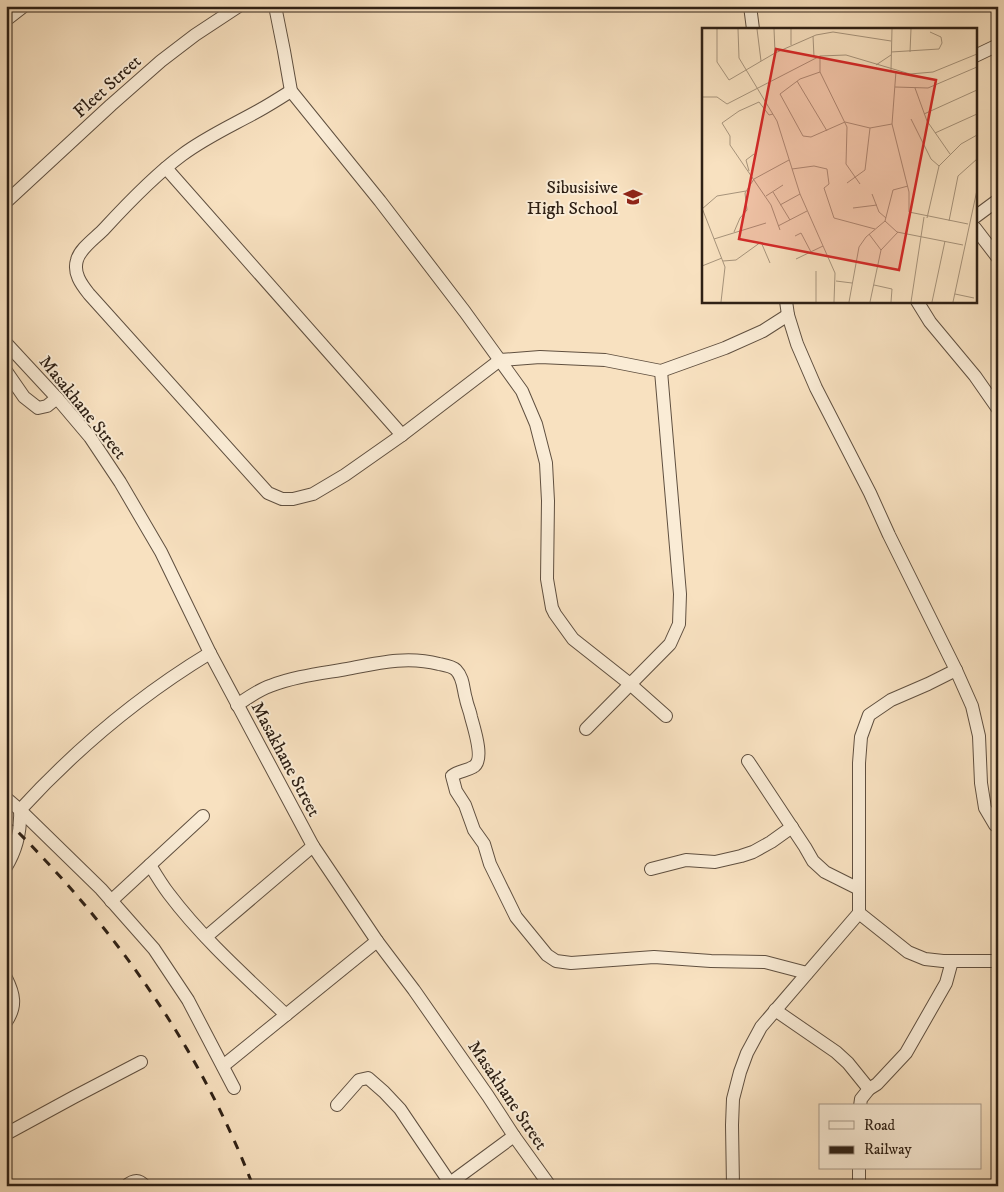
<svg xmlns="http://www.w3.org/2000/svg" width="1004" height="1192" font-family="'IM FELL DW Pica',serif">
<style>
.lines{fill:none;stroke-linecap:round;stroke-linejoin:round}
.minor-casing{stroke:#605040;stroke-width:14}
.minor{stroke:#faecd6;stroke-width:12}
.rail{stroke:#2e2015;stroke-width:3;stroke-dasharray:9 9;stroke-linecap:butt}
.labels{text-anchor:middle;stroke-width:4;stroke-linejoin:round;paint-order:stroke}
.street-label{font-size:18px;fill:#2e2015;stroke:#faecd6}
.poi-label{font-size:18px;fill:#2e2015;stroke:#faecd6;text-anchor:end}
.inset-road{fill:none;stroke:#a7947c;stroke-width:1}
.view{fill:#d62828;fill-opacity:0.15;stroke:#d62828;stroke-width:2.5}
.inset-edge{fill:none;stroke:#2e2015;stroke-width:2.5}
</style>
<rect width="100%" height="100%" fill="#f8e1c0"/>
<filter id="stains"><feTurbulence type="fractalNoise" baseFrequency=".004" numOctaves="4"/><feColorMatrix values="0 0 0 0 .2 0 0 0 0 .09 0 0 0 0 .02 0 0 0 .5 -.17"/></filter>
<radialGradient id="worn" r=".72"><stop offset=".6" stop-color="#630" stop-opacity="0"/><stop offset="1" stop-color="#630" stop-opacity=".3"/></radialGradient>
<g class="lines">
<g class="minor-casing">
<g id="minor">
<path d="M275,6L284,51L291,91L380,201L465,312L522,391L536,424L546,463L548,501L547,579L552,608L555,614L573,639L630,684L666,716"/>
<path d="M750,6L753,29"/>
<path d="M6,20L24,6"/>
<path d="M975,56L998,45"/>
<path d="M291,91C280,98 269,105 258,111C233,125 206,137 182,155C155,175 128,203 105,228C97,237 80,248 77,260C73,273 81,284 89,294L268,493L282,499H293L313,494L345,475L402,435L500,360L540,357L605,360L661,371L725,348L763,331L788,315"/>
<path d="M166,168L402,435"/>
<path d="M6,202L111,105L161,61L195,35L239,6"/>
<path d="M975,217L998,200"/>
<path d="M975,228L998,258"/>
<path d="M786,301L788,315L797,344L816,388L870,493L889,535L956,670L972,706L979,736L981,783L985,808L995,825L998,827"/>
<path d="M917,301L930,322L975,376L998,409"/>
<path d="M6,343L57,398L90,437L120,482L161,552L210,653L313,846L377,941L414,990L488,1096L514,1136L550,1186"/>
<path d="M6,371L24,397L38,408L47,406L57,398"/>
<path d="M237,705C246,699 260,689 270,686C293,677 317,674 341,670C374,664 405,655 439,664C444,665 452,666 456,670C464,678 463,690 466,699C467,705 470,711 471,717C474,728 485,761 473,767C466,771 458,771 452,776L456,791L465,805L474,830L484,844L490,864L516,917L547,955L556,961L571,963L654,957L711,961L765,962L807,973"/>
<path d="M586,729L670,644L679,624L680,594L661,371"/>
<path d="M748,761L805,847L813,861L825,872L859,889"/>
<path d="M6,798L20,810L101,889L154,949L188,1000L234,1088"/>
<path d="M150,865C156,875 162,885 169,894C203,939 245,976 286,1015"/>
<path d="M6,867C17,849 21,830 20,810C76,749 139,696 210,653"/>
<path d="M651,869L686,860L715,862L741,856L753,852L771,842L792,827"/>
<path d="M111,901L203,816"/>
<path d="M859,913V763L861,737L869,715L891,700L928,684L956,670"/>
<path d="M859,913L908,952L925,959L943,961H998"/>
<path d="M206,937L313,846"/>
<path d="M6,978C14,994 17,1006 6,1022"/>
<path d="M775,1010L836,1052L848,1063L869,1089"/>
<path d="M223,1066L377,941"/>
<path d="M337,1105L359,1080L368,1078L384,1092L400,1109L450,1183"/>
<path d="M860,1106L861,1099L869,1089L877,1084L906,1053L946,983L952,961"/>
<path d="M6,1134L74,1097L141,1062"/>
<path d="M126,1186C133,1180 139,1179 145,1186"/>
<path d="M446,1186L514,1136"/>
<path d="M733,1186L732,1125L733,1099L740,1072L747,1053L761,1027L859,913"/>
<path d="M859,1186V1168"/>
</g>
</g>
<use href="#minor" class="minor"/>
<path class="rail" d="M6,820C112,924 200,1047 253,1186"/>
</g>
<defs>
<g id="school-bare" transform="scale(1.5)"><path d="M0-5L7-2L0 1L-7-2ZM-4 1L0 2.5L4 1V4Q0 6-4 4Z" fill="#8f2418" stroke="#faecd6" stroke-width="2.5" paint-order="stroke"/></g>
</defs>
<g fill-rule="evenodd">
<use href="#school-bare" x="633" y="197"/>
</g>
<g class="labels">
<g class="street-label">
<text transform="translate(107 86) rotate(-42)" y="6">Fleet Street</text>
<text transform="translate(83 407) rotate(51)" y="6">Masakhane Street</text>
<text transform="translate(286 759) rotate(62)" y="6">Masakhane Street</text>
<text transform="translate(508 1095) rotate(56)" y="6">Masakhane Street</text>
</g>
<g class="poi-label">
<text x="618" y="193">Sibusisiwe<tspan x="618" dy="21">High School</tspan></text>
</g>
</g>
<g transform="translate(702 28)">
<rect width="275" height="275" fill="#f8e1c0"/>
<path class="inset-road" d="M15,1V34L27,52L73,25L114,7L131,4L189,13M36,1L37,30L75,93L98,166L133,245L132,274M55,1L59,33M72,1L73,24M89,1V17M111,8L112,29M189,24L237,21L240,15L239,9L228,4M208,24L209,1M118,28V44L145,99L144,136L158,156M174,37L189,27M189,42L190,1M194,43L190,96L207,164V184L266,196M118,44L98,51L78,66L101,108L109,109L143,94L168,100L190,96M95,53L125,103M193,59L226,60L275,39M213,60L225,93L248,126M0,69H15L25,76L118,28L144,27L208,46L231,44L275,26M71,86L67,87L57,74L37,83L20,95L28,108V117L69,177L78,202M222,86L275,62M209,91L229,131L237,138M233,105L275,86M90,141L112,138L125,141L127,156L122,160L132,190L173,201M47,143L44,132L52,126M145,155L163,142L168,100M71,164L88,192M170,166L177,184L184,190M64,168L81,157M78,177L98,166M0,180L23,239L19,274M151,180L175,177M0,181L15,168L44,163M225,190L237,138L259,116L275,107M183,193L195,204L261,217M183,193L191,162L206,158M247,193L256,148L275,131M76,198L105,183M32,204L38,190L45,182L43,165L52,151L87,132M167,206L179,222M93,208L99,205L109,224M12,211L64,195M179,222L196,204M94,231L121,218M21,233L34,232L59,214L68,235M0,238L20,230M0,244V264M134,253L150,255M172,257L190,261L189,274M253,266L272,270M114,274V243M147,274L157,219L164,209L183,193M168,274L179,222M209,274L222,189M230,274L243,213M251,274L275,162"/>
<path class="view" d="M74,21L234,52L197,242L37,211Z"/>
<rect width="275" height="275" class="inset-edge"/>
</g>
<rect width="1004" height="1192" fill="none" stroke="#f8e1c0" stroke-width="25"/>
<rect x="8" y="8" width="989" height="1177" fill="none" stroke="#2e2015" stroke-width="2.5"/>
<rect x="12" y="12" width="979" height="1167" fill="none" stroke="#2e2015"/>
<rect x="819" y="1104" width="162" height="65" fill="#faecd6" stroke="#a89a89"/>
<rect x="829" y="1121" width="25" height="8" fill="#faecd6" stroke="#a89a89"/>
<text x="864" y="1130" font-size="15" fill="#2e2015">Road</text>
<rect x="829" y="1146" width="25" height="8" fill="#2e2015" stroke="#a89a89"/>
<text x="864" y="1154" font-size="15" fill="#2e2015">Railway</text>
<rect width="100%" height="100%" filter="url(#stains)"/>
<rect width="100%" height="100%" fill="url(#worn)"/>
</svg>
